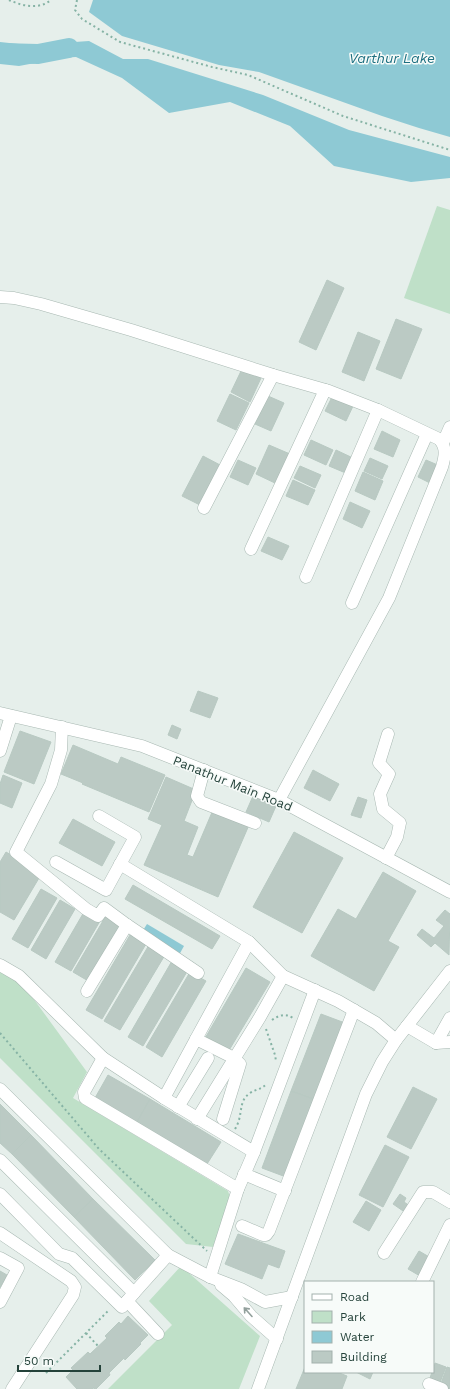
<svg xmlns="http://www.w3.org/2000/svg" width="450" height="1389" font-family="'Work Sans',sans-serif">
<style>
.green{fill:#bfe0c8}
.water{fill:#8ec9d4}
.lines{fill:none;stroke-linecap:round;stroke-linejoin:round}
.river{stroke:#8ec9d4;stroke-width:20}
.building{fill:#bbcac4;stroke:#b8c9c2}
.minor-casing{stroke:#a8b8b2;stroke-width:13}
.path{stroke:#86b3a5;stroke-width:2;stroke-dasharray:2 3;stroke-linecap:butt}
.minor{stroke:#fff;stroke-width:12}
.oneway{stroke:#92a09c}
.labels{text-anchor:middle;stroke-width:3;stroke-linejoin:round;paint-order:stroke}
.street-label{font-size:13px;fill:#24423a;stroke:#f7fbf9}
.water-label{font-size:14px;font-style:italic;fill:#1c6f80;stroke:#f7fbf9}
</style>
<rect width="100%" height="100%" fill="#e6efeb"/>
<g class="green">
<path d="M437,206L450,210V314L404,298Z"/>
<path d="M0,968L19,979L87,1072L73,1098L228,1191L230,1197L213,1247L186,1244L0,1058Z"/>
<path d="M181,1266L260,1336L239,1389H108L172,1325L149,1301Z"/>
</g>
<g class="water">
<path d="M93,0H450V137L419,128L382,116L259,72L219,65L122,36L89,12Z"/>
<path d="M89,41L123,59H148L263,95L349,130L450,157V178L411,182L334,166L290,126L230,102L169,113L122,78L76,57L41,59L46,44Z"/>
<path d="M0,42L37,46L35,63L19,66L0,64Z"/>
<path d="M147,924L184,946L179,955L142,932Z"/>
</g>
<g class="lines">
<path class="river" d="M0,53L38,54L69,48"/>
</g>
<g class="building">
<path d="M327,280L344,288L316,350L299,342Z"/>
<path d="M396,319L422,329L401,379L376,369Z"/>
<path d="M358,332L380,341L364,381L342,372Z"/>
<path d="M242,369L261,378L250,402L231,392Z"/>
<path d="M230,394L249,403L236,430L217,421Z"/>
<path d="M333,395L354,404L346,421L325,411Z"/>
<path d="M268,396L284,403L271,431L255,424Z"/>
<path d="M382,431L400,440L393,457L374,449Z"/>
<path d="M311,440L333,450L326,465L304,455Z"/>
<path d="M269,445L290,454L277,484L256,474Z"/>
<path d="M336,450L355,459L348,474L329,466Z"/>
<path d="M203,456L222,466L202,506L182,496Z"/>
<path d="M370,458L388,466L382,479L364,471Z"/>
<path d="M238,460L256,468L248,485L230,477Z"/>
<path d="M426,460L440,466L432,484L418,477Z"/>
<path d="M300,466L321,475L315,488L294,478Z"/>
<path d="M363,472L383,481L375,500L355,491Z"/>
<path d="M293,480L315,490L308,505L286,496Z"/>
<path d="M350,502L370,511L362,528L343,519Z"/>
<path d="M268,537L289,546L282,560L261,551Z"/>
<path d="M198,691L218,698L210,718L190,711Z"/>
<path d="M172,725L181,729L177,739L168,735Z"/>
<path d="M20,731L51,742L34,784L4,772Z"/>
<path d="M73,745L118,764L121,757L165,775L149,812L82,784L83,783L61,774Z"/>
<path d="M313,770L339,784L330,801L304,788Z"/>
<path d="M3,775L22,783L12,808L0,803V784Z"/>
<path d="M166,777L196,790L184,821L198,827L187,855L193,857L213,810L249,825L218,897L144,865L162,825L148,819Z"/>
<path d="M253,796L276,806L269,822L246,812Z"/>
<path d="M358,797L367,800L361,818L351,815Z"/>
<path d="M73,819L115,842L102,866L59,843Z"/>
<path d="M294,832L343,858L302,933L253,907Z"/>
<path d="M6,852L42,873L14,920L0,912V862Z"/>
<path d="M383,872L416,891L388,941L399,947L374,991L311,956L338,909L356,919Z"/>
<path d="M133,885L220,936L212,949L125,899Z"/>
<path d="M41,889L57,898L28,948L12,939Z"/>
<path d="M60,900L75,909L46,959L31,950Z"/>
<path d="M445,910L450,914L449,955L435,943L431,947L417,935L422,929L434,938L444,926L436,920Z"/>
<path d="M84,912L100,921L71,971L55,962Z"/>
<path d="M107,914L124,924L90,982L73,972Z"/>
<path d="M130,935L146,944L102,1019L86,1010Z"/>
<path d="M149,945L165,955L120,1030L104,1021Z"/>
<path d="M172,961L188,970L143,1046L128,1037Z"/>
<path d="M246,968L270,982L228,1052L204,1040Z"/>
<path d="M190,972L206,981L162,1057L146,1047Z"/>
<path d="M321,1014L345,1023L316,1100L291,1091Z"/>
<path d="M108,1075L150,1099L137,1122L95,1098Z"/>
<path d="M413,1087L437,1099L411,1149L387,1137Z"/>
<path d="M291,1091L316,1100L286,1177L262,1168Z"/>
<path d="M150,1099L221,1142L207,1164L137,1122Z"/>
<path d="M0,1104L31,1135L12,1154L0,1143Z"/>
<path d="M31,1135L93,1199L74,1217L12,1154Z"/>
<path d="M385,1145L409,1157L383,1207L359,1195Z"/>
<path d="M400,1194L406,1198L404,1202L410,1206L406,1213L393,1204Z"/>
<path d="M93,1199L155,1260L135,1280L74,1217Z"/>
<path d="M366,1201L381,1210L369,1231L353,1222Z"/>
<path d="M238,1234L285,1251L279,1268L268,1264L262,1279L225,1264Z"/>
<path d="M419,1251L431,1258L420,1276L408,1269Z"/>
<path d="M0,1271L7,1275L0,1287Z"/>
<path d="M128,1316L148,1335L140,1343L141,1344L125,1360L124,1358L109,1373L110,1375L96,1389L93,1388L92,1389H77L66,1377L73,1370L71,1368L88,1352L90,1354L107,1338L105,1336L119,1322L121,1324Z"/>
<path d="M435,1363L446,1367L439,1385L429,1381L432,1372H433Z"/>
<path d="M305,1367V1372H337L347,1376L342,1389H296Z"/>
<path d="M447,1367L450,1368V1389L440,1386Z"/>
<path d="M356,1372H373L370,1379Z"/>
</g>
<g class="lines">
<g class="minor-casing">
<g id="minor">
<path d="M0,297L14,298L41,304L131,330L273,375L329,391L378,410L439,439C447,447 445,457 442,467L389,598L279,800"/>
<path d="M443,443L450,427"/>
<path d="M204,508L273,375"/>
<path d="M251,549L325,390"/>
<path d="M306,577L378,410"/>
<path d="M352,603L427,434"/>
<path d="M0,713L142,746L279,800L450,892"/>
<path d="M62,727L61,750L51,784L16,852L86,909L98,916L104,908L127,925L198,973"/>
<path d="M0,751L11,716"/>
<path d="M204,770L197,796L201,802L255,823"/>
<path d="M386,858L397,837L400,823L383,809L380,794L389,774L379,763L388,734"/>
<path d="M56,862L106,890L135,837L99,816"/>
<path d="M120,864L249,942L283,976L338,1001L376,1023L396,1040"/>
<path d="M0,965L19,976L103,1058L164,1098L254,1152"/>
<path d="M87,991L127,925"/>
<path d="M407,1026L436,1043L450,1042"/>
<path d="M196,1039L249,942"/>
<path d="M436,1043L450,1018"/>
<path d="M103,1058L84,1092L85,1098L238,1189"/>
<path d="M0,1089L168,1255L210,1277L241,1289L265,1302L292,1297"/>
<path d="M164,1098L196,1039L234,1058L240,1064L223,1119"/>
<path d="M178,1107L208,1058"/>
<path d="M197,1119L260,1017L283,976"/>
<path d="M0,1160L134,1293L168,1255"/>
<path d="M244,1174L285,1191"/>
<path d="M0,1194L59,1254L72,1258L122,1307L134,1293"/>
<path d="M242,1226L263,1235H266L269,1231L354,1010"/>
<path d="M0,1233L71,1281L75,1287L73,1295L12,1389"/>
<path d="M384,1253L423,1192H433L450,1202"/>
<path d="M0,1258L18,1268L0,1302"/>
<path d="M210,1277L238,1189L254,1152L315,990"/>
<path d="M422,1282L450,1225"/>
<path d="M221,1285L234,1296L251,1316L277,1339"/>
<path d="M127,1301L158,1334"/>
<path d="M429,1384L442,1389"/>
<path d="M258,1389L366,1094L382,1062L396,1040L450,971"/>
</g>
</g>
<g class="path">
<path d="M9,0C22,6 39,10 51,0"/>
<path d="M77,0L75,10L82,19L120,42L212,67L248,75L343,116L450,150"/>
<path d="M272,1020C279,1015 286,1013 293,1018"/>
<path d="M266,1029L275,1055L276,1061"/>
<path d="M0,1033L99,1149L207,1251"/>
<path d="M235,1129C237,1126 238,1123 239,1120C242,1109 240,1100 250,1093C256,1089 260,1090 267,1084"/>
<path d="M86,1333L98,1346"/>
<path d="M46,1373L109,1310"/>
</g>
<use href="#minor" class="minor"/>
</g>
<defs><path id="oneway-shaft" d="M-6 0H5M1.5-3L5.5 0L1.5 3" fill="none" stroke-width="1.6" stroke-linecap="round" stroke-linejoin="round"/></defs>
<use class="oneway" href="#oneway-shaft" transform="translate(248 1312) rotate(-132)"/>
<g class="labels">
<g class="street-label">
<text transform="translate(233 783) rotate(22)" y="5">Panathur Main Road</text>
</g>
<g class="water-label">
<text x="392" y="63">Varthur Lake</text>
</g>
</g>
<rect x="304" y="1281" width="130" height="92" fill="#f7fbf9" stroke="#a3b1ad"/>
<rect x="312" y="1294" width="20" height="6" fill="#ffffff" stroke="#a3b1ad"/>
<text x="340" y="1301" font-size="12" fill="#24423a">Road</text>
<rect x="312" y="1311" width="20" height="12" fill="#bfe0c8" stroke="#a3b1ad"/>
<text x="340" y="1321" font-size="12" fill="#24423a">Park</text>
<rect x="312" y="1331" width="20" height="12" fill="#8ec9d4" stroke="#a3b1ad"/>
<text x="340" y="1341" font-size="12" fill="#24423a">Water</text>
<rect x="312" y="1351" width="20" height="12" fill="#bbcac4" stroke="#a3b1ad"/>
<text x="340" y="1361" font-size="12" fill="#24423a">Building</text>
<path d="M18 1365v6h82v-6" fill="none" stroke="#24423a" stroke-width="2"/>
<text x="24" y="1365" font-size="12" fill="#24423a" stroke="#f7fbf9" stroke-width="3" paint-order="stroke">50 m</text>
</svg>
